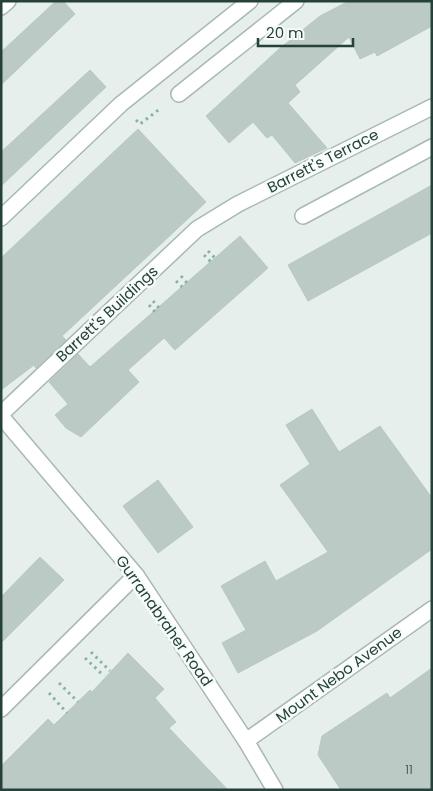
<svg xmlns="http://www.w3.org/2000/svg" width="433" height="791" font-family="Poppins,sans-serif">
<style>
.building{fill:#bbcac4;stroke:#b8c9c2}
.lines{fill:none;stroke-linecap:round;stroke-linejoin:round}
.minor-casing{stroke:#a8b8b2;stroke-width:18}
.path{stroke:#86b3a5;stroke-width:3;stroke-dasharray:2.5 4;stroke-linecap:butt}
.minor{stroke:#fff;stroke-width:15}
.labels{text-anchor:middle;stroke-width:5;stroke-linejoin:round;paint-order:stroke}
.number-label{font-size:12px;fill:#4a645c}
.street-label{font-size:15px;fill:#24423a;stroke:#f7fbf9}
</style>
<rect width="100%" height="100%" fill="#e6efeb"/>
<g class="building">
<path d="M56,1H63L75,14L1,85V52Z"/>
<path d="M349,1H432V26L377,56L375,52L360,59L349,37L295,85L300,92L288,103L327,148L295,163L272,135L267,138L253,122L229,143L206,116L279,49L320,16Z"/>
<path d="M90,70L106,87L1,186V152Z"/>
<path d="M138,129L206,202L62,336L66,340L36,368L34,365L1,390V258Z"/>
<path d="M432,185V233L308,301L288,265Z"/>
<path d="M240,236L268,268L175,350L164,338L128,370L139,382L81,437L66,428L55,415L68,404L49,382L78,354L90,367Z"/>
<path d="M312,409L339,452L380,426L432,498V549L317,631L238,673L222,643L246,630L221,586L265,561L276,581L328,552L280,485L310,464L286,425Z"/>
<path d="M158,480L193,527L158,553L123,506Z"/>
<path d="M40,557L64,580L1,643V597Z"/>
<path d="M128,653L164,689L155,698L176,722L169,728L228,790H1V766L48,719L54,725L90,690L92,692Z"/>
<path d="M432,668V790H341L318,755L322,736L387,693L390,698Z"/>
</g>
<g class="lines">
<g class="minor-casing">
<g id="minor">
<path d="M1,7L8,1"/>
<path d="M179,94L296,1"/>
<path d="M303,216L432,147"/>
<path d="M1,218L121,104L250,1"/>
<path d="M1,414L197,229L238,204L432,107"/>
<path d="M1,416L136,575L246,741L275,790"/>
<path d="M1,709L136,575"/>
<path d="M246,741L432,609"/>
</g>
</g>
<g class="path">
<path d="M136,120L140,124L161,108"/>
<path d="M208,251L215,258"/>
<path d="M204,255L211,262"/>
<path d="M181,276L187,283"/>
<path d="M176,281L182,287"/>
<path d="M153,301L159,308"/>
<path d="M149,305L155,312"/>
<path d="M91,652L110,671"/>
<path d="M85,658L104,676"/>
<path d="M59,683L78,702"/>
<path d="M49,693L67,713"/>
</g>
<use href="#minor" class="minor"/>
</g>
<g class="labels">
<g class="number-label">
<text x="409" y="774">11</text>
</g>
<g class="street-label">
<text transform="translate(323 161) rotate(-27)" y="5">Barrett's Terrace</text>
<text transform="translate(107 314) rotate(-43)" y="5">Barrett's Buildings</text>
<text transform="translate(164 621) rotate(55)" y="5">Gurranabraher Road</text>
<text transform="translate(339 675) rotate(-36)" y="5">Mount Nebo Avenue</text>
</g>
</g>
<rect width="433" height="791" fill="none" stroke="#24423a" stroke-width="5"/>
<path d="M258 38v8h95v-8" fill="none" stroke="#24423a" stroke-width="2.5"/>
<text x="266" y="38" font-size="15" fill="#24423a" stroke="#f7fbf9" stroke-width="4" paint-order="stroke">20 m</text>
</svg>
